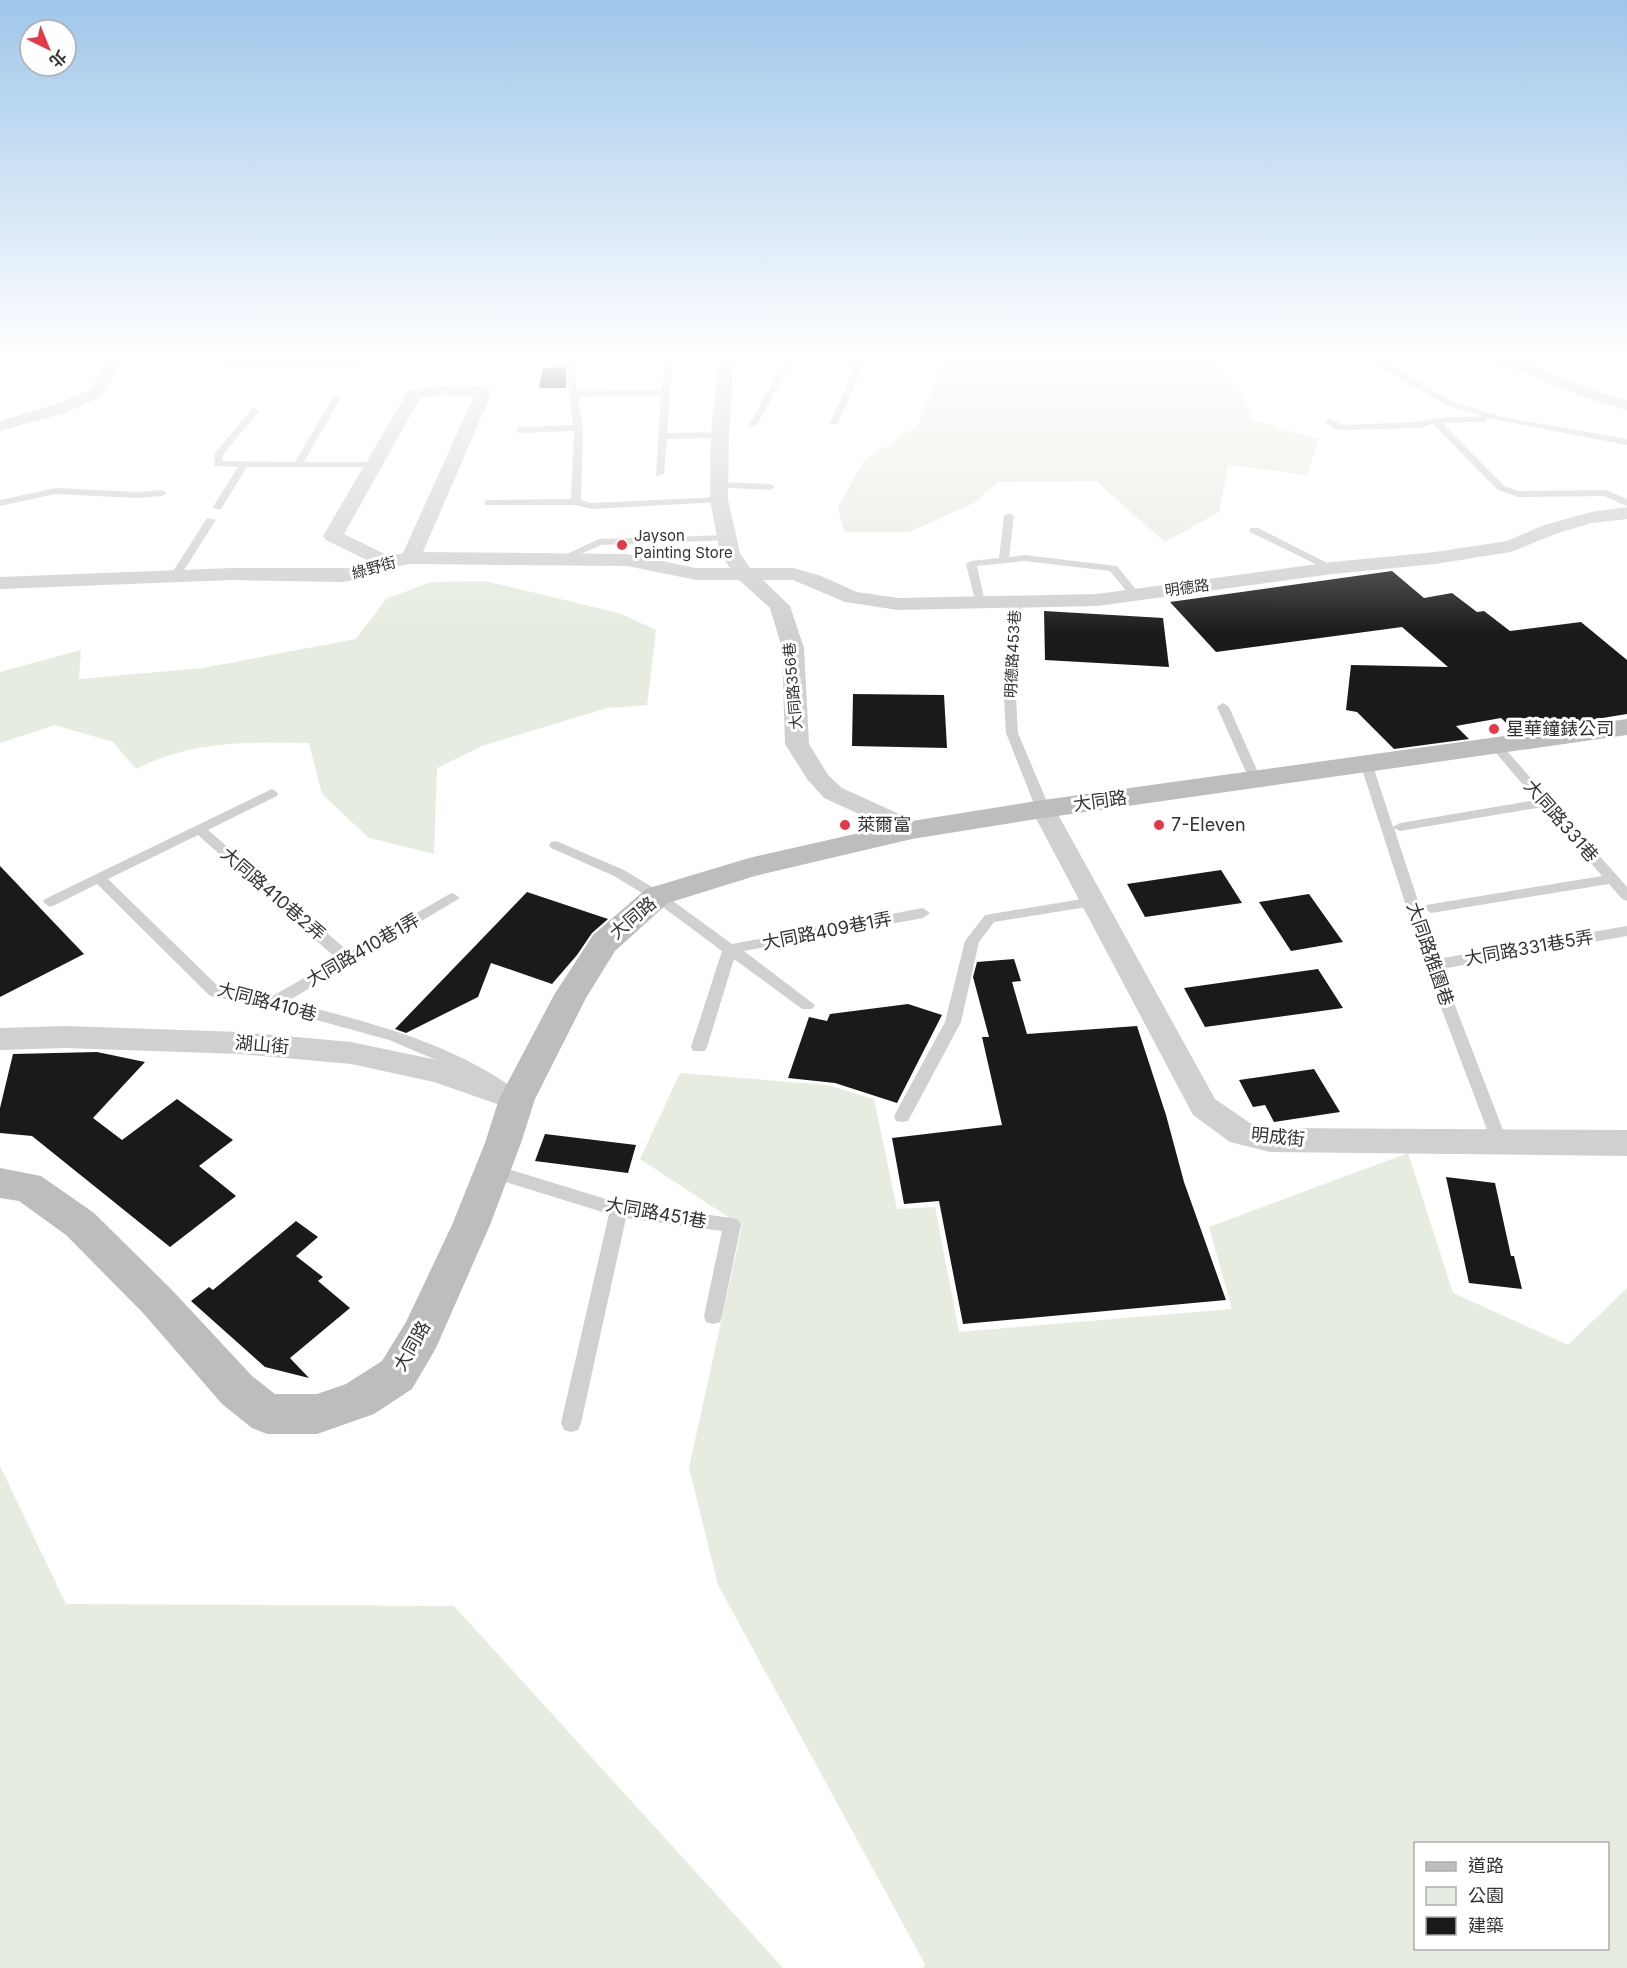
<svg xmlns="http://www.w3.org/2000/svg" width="1627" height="1968" font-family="Inter,'Noto Sans TC',sans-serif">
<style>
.green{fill:#e6ecdf;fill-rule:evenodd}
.building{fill:#1a1a1a}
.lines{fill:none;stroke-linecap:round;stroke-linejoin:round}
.lane{fill:#d0d0d0;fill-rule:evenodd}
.street{fill:#d0d0d0;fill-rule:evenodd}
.secondary{fill:#bdbdbd;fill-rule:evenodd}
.poi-dot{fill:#e63946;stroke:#fff;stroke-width:2}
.labels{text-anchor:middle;stroke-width:6;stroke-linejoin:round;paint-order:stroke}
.far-poi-label{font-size:15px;fill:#333;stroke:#fff;text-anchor:start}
.far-street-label{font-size:15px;fill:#333;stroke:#fff}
.poi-label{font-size:18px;fill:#333;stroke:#fff;text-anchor:start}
.street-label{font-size:18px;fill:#333;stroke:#fff}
</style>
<rect width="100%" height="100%" fill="#fff"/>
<g class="green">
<path d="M224,358H362L355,369L223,366Z"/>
<path d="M922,358H1215L1233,379L1255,421L1319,439L1307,475L1228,465L1219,512L1165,542L1096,481L998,482L974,503L909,532H844L838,508L863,462L917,426L943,365Z"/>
<path d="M485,581L619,613L656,630L647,705L607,708L482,746L437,768L434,854L369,838L322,794L309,743C247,742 193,740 136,769L113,742L55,725L0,743V672L81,650L79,679L203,668L356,639L386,599L431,582Z"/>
<path d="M680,1073L827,1085L874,1099L897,1209L935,1207L959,1332L1232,1309L1209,1227L1408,1153L1453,1293L1568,1345L1627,1288V1968H924L925,1964L718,1585L689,1468L742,1226L640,1159ZM1416,1844H1608V1948H1416Z"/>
<path d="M0,1466L66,1604L454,1606L783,1968H0Z"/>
</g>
<g class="building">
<path d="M566,367V388H539L543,368Z"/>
<path d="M1392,571L1424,598L1452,593L1477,612L1484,611L1510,631L1581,622L1627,660V714L1516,732L1501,718L1456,726L1469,739L1394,749L1357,712L1346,710L1351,665L1448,667L1402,627L1216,652L1170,602Z"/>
<path d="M1044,611L1163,618L1169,667L1045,660Z"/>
<path d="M853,694L944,695L947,748L852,746Z"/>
<path d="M0,866L84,954L0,997Z"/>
<path d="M1221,870L1242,903L1145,917L1127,884Z"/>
<path d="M527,892L608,919L592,933L577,955L552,984L491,963L478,997L406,1033L395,1029Z"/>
<path d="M1309,894L1343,942L1291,951L1259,902Z"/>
<path d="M1014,959L1021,981L1012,982L1027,1034L1137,1026L1166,1115L1184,1182L1226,1300L963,1324L939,1201L904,1204L892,1138L1002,1125L982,1037H989L973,977L977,962Z"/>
<path d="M1318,969L1343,1008L1205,1027L1184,988Z"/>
<path d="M908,1004L942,1015L897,1103L835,1083L788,1078L809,1017L827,1021L830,1014Z"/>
<path d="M97,1052L145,1062L93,1118L122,1140L177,1099L233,1140L199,1166L236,1196L170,1247L32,1136L0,1133V1108L13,1054Z"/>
<path d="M1314,1069L1340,1112L1274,1122L1265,1105L1253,1107L1239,1080Z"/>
<path d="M545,1134L636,1145L628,1173L535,1161Z"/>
<path d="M1446,1177L1495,1183L1511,1256H1514L1522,1289L1469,1283Z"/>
<path d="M296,1221L318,1237L296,1256L323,1277L318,1281L350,1308L290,1358L309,1378L265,1367L191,1301L209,1287L213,1290Z"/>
</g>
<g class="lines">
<g class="lane">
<path d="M570,358H578L575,376L577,391L662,390L665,358H673L667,433L720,432L725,435L720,438L667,439L664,474L656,476L661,396L578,397L583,428L581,500L591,503L719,497L722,498V502L591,509L576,505H485V501L488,500L571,499L574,431L519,433L515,430L519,427L573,425L567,376Z"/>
<path d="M786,358H794L757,425L750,427L749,425Z"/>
<path d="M859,358L866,360L838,423L831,425L830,423Z"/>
<path d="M1356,358H1390L1384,362L1454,402L1498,416L1627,439V445L1488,418L1484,422L1442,423L1504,486L1519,491L1606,490L1627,499V506L1604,496L1518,497L1498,490L1433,424L1419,428L1337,430L1326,423V419H1332L1342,425L1419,422L1435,418L1482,416L1448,406L1374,364Z"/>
<path d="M336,396L340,399L304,462H374L379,465L377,467H247L221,509H215L213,507L238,467L214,466L215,453L253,408L260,410L224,453L222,461L295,462L332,399Z"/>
<path d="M719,482L770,484L775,487L770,490L716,487L714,485Z"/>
<path d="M56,488L136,492L162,490L167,493L162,496L136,498L56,494L0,506V500Z"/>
<path d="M1009,513L1014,516L1009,557L1024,555L1117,566L1141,596L1136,599L1132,598L1110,571L1024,561L977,566L985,602L984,604H976L966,564L971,561L999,558L1004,516Z"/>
<path d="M207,518L216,520L179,578H171L170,576Z"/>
<path d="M1250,528H1258L1337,568L1328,570L1250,532Z"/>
<path d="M727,535L732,538L731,540L601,545L567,560L558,558L599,539Z"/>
<path d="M1016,598L1021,601L1015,680L1018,733L1050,809L1043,813L1036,809L1006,733L1003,680L1011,601Z"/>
<path d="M1223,703L1229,707L1261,779L1260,782H1250L1249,779L1217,707Z"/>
<path d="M1496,742L1500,743L1627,887V901L1622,899L1609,884L1431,913L1424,908L1426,905L1602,876L1543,807L1400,831L1394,828L1437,959L1627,926V936L1441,969L1508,1143L1506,1148L1500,1150L1494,1148L1492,1143L1425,965L1360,763L1366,759L1372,763L1393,827L1400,823L1536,800L1490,746Z"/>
<path d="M272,789L278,793L277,796L208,830L349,952L448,895L453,893L460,898L288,1001C363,1021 440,1039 506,1083L508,1087L506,1091H494L467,1073L389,1040L273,1008L210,996L97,884L55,905L50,907L43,902L45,899ZM198,835L337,959L271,997L220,988L108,879Z"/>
<path d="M556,841L624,870L662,893L732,944L923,908L930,913L923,918L744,951L815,1005L812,1009H802L734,959L707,1047L705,1051H693L691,1047L722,951L652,899L614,876L551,848L549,845L551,842Z"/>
<path d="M1094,897L1101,902L1099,905L994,922L979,942L961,1022L908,1121L902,1122L896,1121L894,1116L945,1022L965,941L985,915Z"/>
<path d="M492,1164L619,1203L732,1218L738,1220L741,1225L722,1316L720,1322L713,1324L706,1322L704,1316L722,1231L626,1218L581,1423L578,1430L571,1432L564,1430L561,1423L609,1214L486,1176L483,1171L486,1166Z"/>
</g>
<g class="street">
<path d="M111,358H127L99,397L68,412L0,431V421L56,404L87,391Z"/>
<path d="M718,358H734L729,435L728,500L740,553L750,568H794L821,576L857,592L898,598L1097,594L1332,562L1435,552L1507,541L1544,525L1591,512L1627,507V519L1592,523L1558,533L1511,552L1435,564L1332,574L1097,606L898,610L845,602L793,580H763L790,606L804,648L809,744L828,775L842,788L921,824L925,830L921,836L912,838L824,798L807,779L785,744L782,648L770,608L739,580H696L627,566L411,564L392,567L370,578L341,582L232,580L0,589V577L232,568H359L371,562L326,540L323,536L408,391C424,387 482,380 492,392L423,552L627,554L696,568H730L720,553L710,500L711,435ZM443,395L474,396L403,553L389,556L344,534L420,398Z"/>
<path d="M835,358H869L870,360C862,367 843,365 835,358Z"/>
<path d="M1491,358H1513L1601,393L1627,400V410L1589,399L1493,361Z"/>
<path d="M1043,801L1052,804L1055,809L1215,1099L1250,1123L1270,1128L1627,1130V1156L1270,1152L1230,1142L1193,1115L1031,809L1034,804Z"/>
<path d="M66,1026L240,1032L351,1042L437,1060L528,1091L532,1099L528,1107L517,1111L434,1082L351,1064L240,1054L66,1048L0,1050V1028Z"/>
</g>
<path class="secondary" d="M1627,719V735L1043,818L912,839L755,876L668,903L615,951L586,998L535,1099L521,1143L490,1225L436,1348L412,1389L374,1414L317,1434H267L252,1428L222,1404L144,1314L66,1235L19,1201L0,1198V1168L41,1176L94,1213L172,1290L252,1376L275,1394H317L346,1384L382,1361L406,1322L452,1225L485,1143L499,1099L554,995L593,935L646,889L749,858L912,821L1043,800Z"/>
</g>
<linearGradient id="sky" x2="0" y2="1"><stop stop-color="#9ec6ea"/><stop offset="0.56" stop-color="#fff"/><stop offset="1" stop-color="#fff" stop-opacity="0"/></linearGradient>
<rect width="1627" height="634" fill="url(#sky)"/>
<g class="poi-dot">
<circle cx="622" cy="545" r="6"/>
<circle cx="1494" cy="729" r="6"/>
<circle cx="845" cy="825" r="6"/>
<circle cx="1159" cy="825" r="6"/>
</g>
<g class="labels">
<g class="far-poi-label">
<text x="634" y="541">Jayson<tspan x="634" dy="17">Painting Store</tspan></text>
</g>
<g class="far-street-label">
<text transform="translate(374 568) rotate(-16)" y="5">綠野街</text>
<text transform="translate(1187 588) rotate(-8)" y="5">明德路</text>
<text transform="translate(1013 654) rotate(-87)" y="5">明德路453巷</text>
<text transform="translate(793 686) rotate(-95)" y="5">大同路356巷</text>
</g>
<g class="poi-label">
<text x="1506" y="735">星華鐘錶公司</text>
<text x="857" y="831">萊爾富</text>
<text x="1171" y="831">7-Eleven</text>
</g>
<g class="street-label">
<text transform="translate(1100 801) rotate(-8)" y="6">大同路</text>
<text transform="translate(1561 821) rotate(49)" y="6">大同路331巷</text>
<text transform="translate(273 894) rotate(41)" y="6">大同路410巷2弄</text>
<text transform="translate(633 918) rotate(-40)" y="6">大同路</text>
<text transform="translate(827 931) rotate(-11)" y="6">大同路409巷1弄</text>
<text transform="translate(1529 948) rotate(-10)" y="6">大同路331巷5弄</text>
<text transform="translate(363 950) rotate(-30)" y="6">大同路410巷1弄</text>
<text transform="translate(1430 954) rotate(71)" y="6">大同路雅園巷</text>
<text transform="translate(267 1002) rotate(15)" y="6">大同路410巷</text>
<text transform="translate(262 1045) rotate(5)" y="6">湖山街</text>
<text transform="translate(1278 1137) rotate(6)" y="6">明成街</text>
<text transform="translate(656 1213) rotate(10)" y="6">大同路451巷</text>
<text transform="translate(412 1346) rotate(-60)" y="6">大同路</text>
</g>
</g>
<rect x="1414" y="1842" width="195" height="108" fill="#ffffff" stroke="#adadad" stroke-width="1.5"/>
<rect x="1426" y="1862" width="30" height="9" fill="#bdbdbd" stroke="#adadad" stroke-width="1.5"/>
<text x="1468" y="1872" font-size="18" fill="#333333">道路</text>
<rect x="1426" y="1887" width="30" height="18" fill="#e6ecdf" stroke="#adadad" stroke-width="1.5"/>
<text x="1468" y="1902" font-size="18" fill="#333333">公園</text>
<rect x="1426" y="1917" width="30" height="18" fill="#1a1a1a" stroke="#adadad" stroke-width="1.5"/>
<text x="1468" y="1932" font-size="18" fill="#333333">建築</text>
<g transform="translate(48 48) rotate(137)"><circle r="28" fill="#ffffff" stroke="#adadad" stroke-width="1.5"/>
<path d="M0-4.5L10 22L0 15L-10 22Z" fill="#e63946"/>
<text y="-9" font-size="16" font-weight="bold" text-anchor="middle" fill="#333333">北</text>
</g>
</svg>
